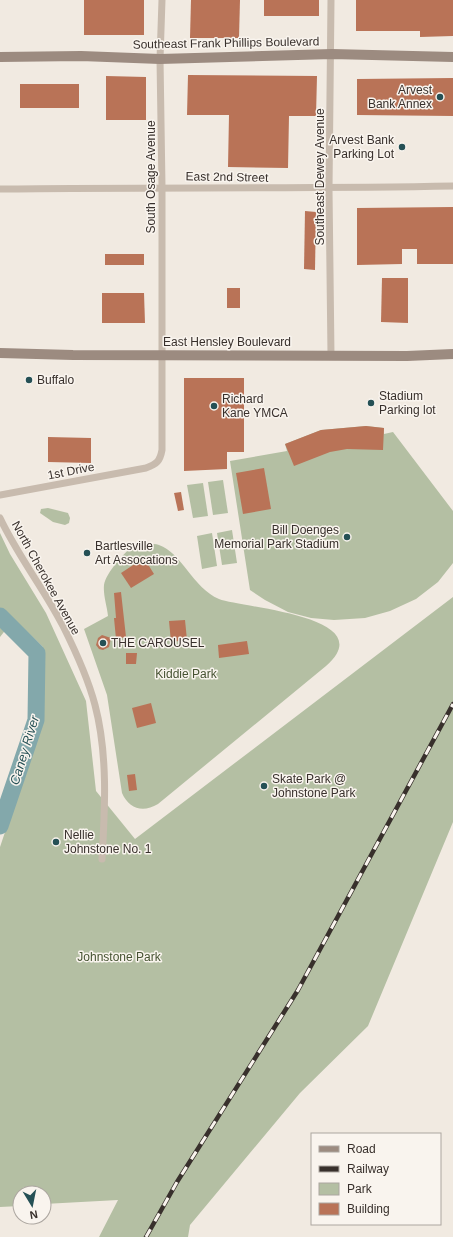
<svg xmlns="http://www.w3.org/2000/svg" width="453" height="1237" font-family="Arial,sans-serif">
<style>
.green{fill:#b4bfa3}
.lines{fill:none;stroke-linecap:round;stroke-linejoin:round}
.river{stroke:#83a8ab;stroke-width:17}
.building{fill:#b97357}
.street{stroke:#c8bbae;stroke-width:7}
.secondary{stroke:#9c8b80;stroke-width:10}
.rail-casing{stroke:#38302c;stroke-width:4.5}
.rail{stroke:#f9f4ee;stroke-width:3;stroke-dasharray:9;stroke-linecap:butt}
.poi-dot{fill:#255055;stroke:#f9f4ee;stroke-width:1.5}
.labels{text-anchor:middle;stroke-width:3;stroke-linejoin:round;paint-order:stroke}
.street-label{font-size:12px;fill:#38302c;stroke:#f9f4ee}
.poi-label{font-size:12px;fill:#38302c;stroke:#f9f4ee;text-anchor:start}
.park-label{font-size:12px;fill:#465332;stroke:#f9f4ee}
.water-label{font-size:13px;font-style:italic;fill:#255055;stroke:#f9f4ee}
</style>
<rect width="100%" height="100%" fill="#f1eae1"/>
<g class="green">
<path d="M366,426L384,428V434L393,432L453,511V563L438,582L416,599L390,611L365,618L334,620L311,618L288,612L265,600L250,590L230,461L287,451L285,444L321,430Z"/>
<path d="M223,480L228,513L213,515L208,482Z"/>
<path d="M203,483L208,516L193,518L187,485Z"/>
<path d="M48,508L68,513L70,518L69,523L65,525L53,522L40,513L41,509Z"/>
<path d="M232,530L237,563L222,565L217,533Z"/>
<path d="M0,533L10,554L46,613L86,701L96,791L135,839L453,597V822L368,1026L300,1093L190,1225L188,1237H99L118,1200L44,1204V1193H20V1206L0,1207V847L44,716L43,647L14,619L0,637Z"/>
<path d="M212,533L217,566L202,569L197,536Z"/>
<path d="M135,545C142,544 151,543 159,545C181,552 193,588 219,599C242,608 383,616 326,666L158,804C143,813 129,809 122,793L107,695L84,629L108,616C107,606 103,595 104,585C106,573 125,551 135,545Z"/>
</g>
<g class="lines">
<path class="river" d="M0,616L37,653L36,720L0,826"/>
</g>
<g class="building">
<rect x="84" y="0" width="60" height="35"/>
<path d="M191,0H240L239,38H190Z"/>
<rect x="264" y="0" width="55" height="16"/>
<path d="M356,0H453V36L420,37V31H356Z"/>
<path d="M188,75L317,76L316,116H289L288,168L228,167L229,115H187Z"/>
<path d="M106,76L146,77V120H106Z"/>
<path d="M453,78V116L357,115V79Z"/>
<rect x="20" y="84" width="59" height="24"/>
<path d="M453,207V264H417V249H402V264L357,265V208Z"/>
<path d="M305,211L316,212L315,270L304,269Z"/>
<rect x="105" y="254" width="39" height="11"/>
<path d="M382,278H408V323L381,322Z"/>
<rect x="227" y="288" width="13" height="20"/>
<path d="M102,293H144L145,323H102Z"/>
<path d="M184,378H244V452H227V469L184,471Z"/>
<path d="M366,426L384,428L383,450L347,449L330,452L294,466L285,444L321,430Z"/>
<path d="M48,437L91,438V463L48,462Z"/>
<path d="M264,468L271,509L243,514L236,473Z"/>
<path d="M181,492L184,510L178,511L174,493Z"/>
<path d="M144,558L154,574L131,588L121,573Z"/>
<path d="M121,592L126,637L116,639L114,618H116L114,593Z"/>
<path d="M185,620L187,640L171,642L169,621Z"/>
<path d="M102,635L111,638L109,647L103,650L99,649L96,645L98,638Z"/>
<path d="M247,641L249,654L219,658L218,645Z"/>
<path d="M126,653H137L136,664H126Z"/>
<path d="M151,703L156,723L137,728L132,708Z"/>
<path d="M135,774L137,790L129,791L127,775Z"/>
</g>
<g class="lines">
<g class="street">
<path d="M331,0L329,189L331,355"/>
<path d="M0,189C151,187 302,189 453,186"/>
<path d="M0,495L146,468C157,464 160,461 162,450V187L160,59L162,0"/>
<path d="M0,518C18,556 44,589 63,626C75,650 88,678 95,705C108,754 105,809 102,859"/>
</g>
<g class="secondary">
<path d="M0,57L81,56L160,59L332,54L453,57"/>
<path d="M0,353L73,355L407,356L453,354"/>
</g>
<g class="rail-casing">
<path id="rail" d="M146,1237L177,1182L298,990L453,704"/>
</g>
<use href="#rail" class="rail"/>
</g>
<g class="poi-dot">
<circle cx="440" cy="97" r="4"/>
<circle cx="402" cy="147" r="4"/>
<circle cx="29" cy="380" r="4"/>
<circle cx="371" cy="403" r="4"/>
<circle cx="214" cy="406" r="4"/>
<circle cx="347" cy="537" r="4"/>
<circle cx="87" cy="553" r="4"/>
<circle cx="103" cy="643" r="4"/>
<circle cx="264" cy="786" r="4"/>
<circle cx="56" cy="842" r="4"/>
</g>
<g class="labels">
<g class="street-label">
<text transform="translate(226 43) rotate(-1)" y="4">Southeast Frank Phillips Boulevard</text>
<text transform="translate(151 177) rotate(-90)" y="4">South Osage Avenue</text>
<text transform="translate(227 177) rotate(1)" y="4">East 2nd Street</text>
<text transform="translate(320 177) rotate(-90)" y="4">Southeast Dewey Avenue</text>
<text x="227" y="346">East Hensley Boulevard</text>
<text transform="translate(71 471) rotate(-11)" y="4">1st Drive</text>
<text transform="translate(46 578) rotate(61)" y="4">North Cherokee Avenue</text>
</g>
<g class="poi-label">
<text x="432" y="94" text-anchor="end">Arvest<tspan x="432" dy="14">Bank Annex</tspan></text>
<text x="394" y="144" text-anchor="end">Arvest Bank<tspan x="394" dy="14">Parking Lot</tspan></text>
<text x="37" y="384">Buffalo</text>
<text x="379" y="400">Stadium<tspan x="379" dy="14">Parking lot</tspan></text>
<text x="222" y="403">Richard<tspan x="222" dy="14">Kane YMCA</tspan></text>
<text x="339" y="534" text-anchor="end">Bill Doenges<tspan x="339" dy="14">Memorial Park Stadium</tspan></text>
<text x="95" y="550">Bartlesville<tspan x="95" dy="14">Art Assocations</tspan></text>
<text x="111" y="647">THE CAROUSEL</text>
<text x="272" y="783">Skate Park @<tspan x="272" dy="14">Johnstone Park</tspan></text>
<text x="64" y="839">Nellie<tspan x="64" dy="14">Johnstone No. 1</tspan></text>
</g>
<g class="park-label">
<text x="186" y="678">Kiddie Park</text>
<text x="119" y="961">Johnstone Park</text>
</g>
<g class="water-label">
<text transform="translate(24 750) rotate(-73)" y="5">Caney River</text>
</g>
</g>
<rect x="311" y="1133" width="130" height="92" fill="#f9f4ee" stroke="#aca6a0"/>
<rect x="319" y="1146" width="20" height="6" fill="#9c8b80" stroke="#aca6a0"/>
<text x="347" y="1153" font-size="12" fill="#38302c">Road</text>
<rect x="319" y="1166" width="20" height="6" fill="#38302c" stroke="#aca6a0"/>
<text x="347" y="1173" font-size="12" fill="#38302c">Railway</text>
<rect x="319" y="1183" width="20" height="12" fill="#b4bfa3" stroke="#aca6a0"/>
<text x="347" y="1193" font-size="12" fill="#38302c">Park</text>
<rect x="319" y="1203" width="20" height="12" fill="#b97357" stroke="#aca6a0"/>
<text x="347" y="1213" font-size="12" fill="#38302c">Building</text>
<g transform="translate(32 1205) rotate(170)"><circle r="19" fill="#f9f4ee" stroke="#aca6a0"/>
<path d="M0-3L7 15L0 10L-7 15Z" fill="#255055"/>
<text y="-6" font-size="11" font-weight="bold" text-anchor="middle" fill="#38302c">N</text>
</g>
</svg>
